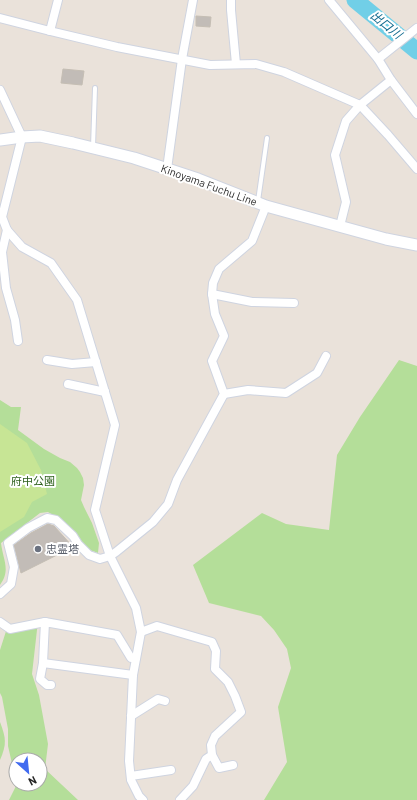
<svg xmlns="http://www.w3.org/2000/svg" width="417" height="800" font-family="Barlow,'Noto Sans JP',sans-serif">
<style>
.green{fill:#b4de99}
.pitch{fill:#c7e595}
.lines{fill:none;stroke-linecap:round;stroke-linejoin:round}
.river{stroke:#71cfe7;stroke-width:17}
.building{fill:#c2bcb7;stroke:#c5beb4}
.lane-casing{stroke:#cfd4e0;stroke-width:6}
.street-casing{stroke:#cfd4e0;stroke-width:10}
.secondary-casing{stroke:#cfd4e0;stroke-width:13}
.lane{stroke:#fff;stroke-width:4}
.street{stroke:#fff;stroke-width:8}
.secondary{stroke:#fff;stroke-width:11}
.worship-dot{fill:#6b7280;stroke:#fff;stroke-width:1.5}
.labels{text-anchor:middle;stroke-width:4;stroke-linejoin:round;paint-order:stroke}
.street-label{font-size:11px;fill:#282828;stroke:#fff}
.park-label{font-size:11px;fill:#2e601d;stroke:#fff}
.worship-label{font-size:11px;fill:#5b616d;stroke:#fff;text-anchor:start}
.water-label{font-size:12px;font-style:italic;fill:#146c90;stroke:#fff}
</style>
<rect width="100%" height="100%" fill="#eae2da"/>
<g class="green">
<path d="M399,360L417,366V800H264L287,762L278,707L291,668L287,649L274,630L261,616L209,603L193,565L262,513L286,524L329,530L337,455L360,417Z"/>
<path d="M0,400L11,407H21L18,430L44,449L60,458L70,462L77,468L80,472L83,478L84,485L81,500L84,507L92,523L99,543L98,553L90,550L85,545L63,521L48,512L40,513L1,543C3,560 11,570 0,585Z"/>
<path d="M38,621L32,674L39,695L48,744L45,769L78,800H9L17,784H40V760H16V781L8,746V729L2,697L0,693V650L8,625Z"/>
<path d="M0,722C6,738 7,744 0,760Z"/>
</g>
<path class="pitch" d="M0,424L27,443L41,470L47,494L32,502L24,517L0,532Z"/>
<g class="lines">
<path class="river" d="M355,0L417,51"/>
</g>
<g class="building">
<path d="M196,16L211,17L210,27L196,26Z"/>
<path d="M63,69L84,71L82,85L61,83Z"/>
<path d="M48,524L54,526L73,547L21,573L14,545L31,533Z"/>
</g>
<g class="lines">
<g class="lane-casing">
<g id="lane">
<path d="M93,147L95,88"/>
<path d="M258,201L267,138"/>
</g>
</g>
<g class="street-casing">
<g id="street">
<path d="M231,0V10L236,64"/>
<path d="M329,0L378,59L391,80L417,114"/>
<path d="M0,18L50,31L117,47L210,65L256,64L284,72L360,105L388,135L417,169"/>
<path d="M50,31L58,0"/>
<path d="M378,59L417,28"/>
<path d="M0,90L22,137L2,217L7,230L22,247L51,263L77,300L115,425L95,510L110,556L136,608L141,632L133,675L129,761L131,780L139,796L143,800"/>
<path d="M167,169L182,59L193,0"/>
<path d="M340,226L346,202L335,155L346,121L360,105L391,80"/>
<path d="M7,230L2,252L6,288L15,320L18,341"/>
<path d="M212,294L252,302L294,303"/>
<path d="M47,360L72,364L96,362"/>
<path d="M68,384L105,392"/>
<path d="M224,394L248,390L286,393L317,373L326,356"/>
<path d="M0,594L11,584L14,567L8,543L28,528L47,518L56,520L73,536L78,544L89,555L100,559L110,556L116,552L153,522L168,504L177,480L224,394L212,361L224,336L215,314L212,294L213,283L219,269L252,241L266,206"/>
<path d="M0,622L10,629L45,622"/>
<path d="M141,632L157,626L212,642L216,651L215,669L228,682L235,696L241,712L215,736L211,745L212,755L206,759L193,786L180,800"/>
<path d="M43,663L133,675"/>
<path d="M51,685H47L40,679L43,663L45,622L117,635L131,658H136"/>
<path d="M131,716L158,699L165,701"/>
<path d="M212,755L219,768L233,765"/>
<path d="M131,776L171,770"/>
</g>
</g>
<g class="secondary-casing">
<path id="secondary" d="M0,140L22,137L40,136L73,143L134,158L198,179L266,206L386,239L417,245"/>
</g>
<use href="#lane" class="lane"/>
<use href="#street" class="street"/>
<use href="#secondary" class="secondary"/>
</g>
<circle class="worship-dot" cx="38" cy="549" r="4"/>
<g class="labels">
<g class="street-label">
<text transform="translate(209 185) rotate(20)" y="4">Kinoyama Fuchu Line</text>
</g>
<g class="park-label">
<text x="33" y="485">府中公園</text>
</g>
<g class="worship-label">
<text x="46" y="553">忠霊塔</text>
</g>
<g class="water-label">
<text transform="translate(386 25) rotate(39)" y="4">出口川</text>
</g>
</g>
<g transform="translate(28 772) rotate(153)"><circle r="19" fill="#ffffff" stroke="#a9a9a9"/>
<path d="M0-3L7 15L0 10L-7 15Z" fill="#416bf0"/>
<text y="-6" font-size="11" font-weight="bold" text-anchor="middle" fill="#282828">N</text>
</g>
</svg>
